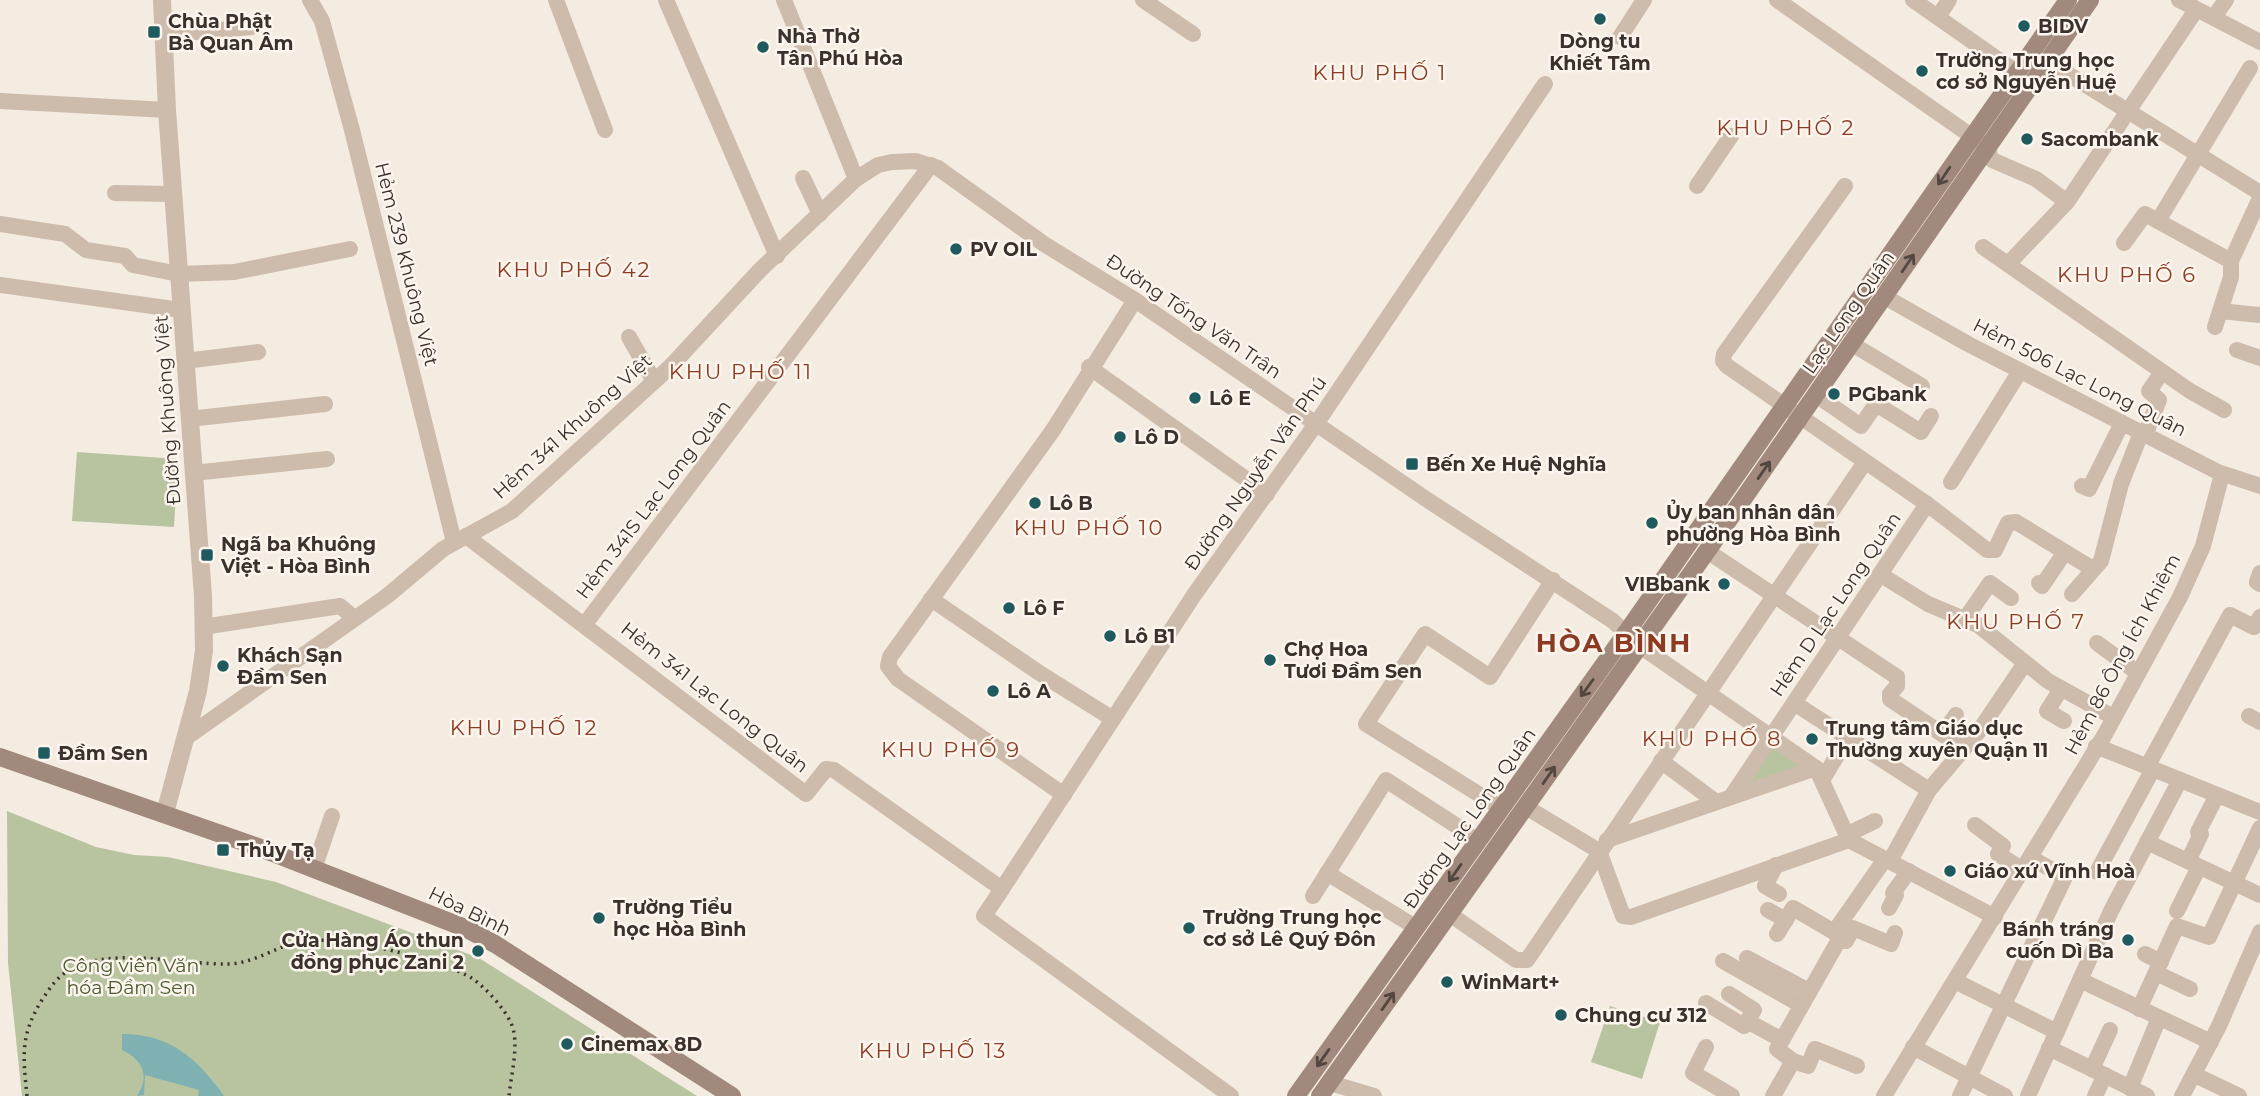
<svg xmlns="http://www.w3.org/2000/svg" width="2260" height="1096" font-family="Montserrat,sans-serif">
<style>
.green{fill:#b8c4a0}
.water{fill:#7fb0b2}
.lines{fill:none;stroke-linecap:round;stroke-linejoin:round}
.minor{stroke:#cdbbac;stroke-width:16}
.tertiary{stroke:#cdbbac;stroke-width:18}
.secondary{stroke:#a18a7d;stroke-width:18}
.rail{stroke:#3b302b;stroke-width:3.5;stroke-dasharray:2 5;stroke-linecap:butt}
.oneway{stroke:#544640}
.poi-dot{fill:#1f5a5e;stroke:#fbf5ee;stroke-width:2.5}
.labels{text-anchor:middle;stroke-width:5;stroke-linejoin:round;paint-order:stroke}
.poi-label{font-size:19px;font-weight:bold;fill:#3b302b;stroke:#fbf5ee;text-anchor:start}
.street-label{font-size:19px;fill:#3b302b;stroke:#fbf5ee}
.park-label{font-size:19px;fill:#4a5a2e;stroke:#fbf5ee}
.neighbourhood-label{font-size:21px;letter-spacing:2px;fill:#8c3b22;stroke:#fbf5ee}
.district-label{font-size:26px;font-weight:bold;letter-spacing:2px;fill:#8c3b22;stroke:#fbf5ee}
</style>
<rect width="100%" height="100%" fill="#f4ebe1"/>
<g class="green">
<path d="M77,452L178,459L174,527L72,521Z"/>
<path d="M1773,743L1807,766L1749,785Z"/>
<path d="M7,811L96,847L134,855L168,857L276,882L479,958L697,1096H22L8,963Z"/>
<path d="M1610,1006L1660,1022L1642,1079L1591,1062Z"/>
</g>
<path class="water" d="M122,1034C170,1034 197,1058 224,1096H198L199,1090L145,1075L144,1095L137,1096C151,1076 142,1059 122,1050Z"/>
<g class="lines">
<g class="minor">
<path d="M310,0L322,21L352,130L454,542"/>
<path d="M556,0L605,130"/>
<path d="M666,0L777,256"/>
<path d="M784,0L856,179"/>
<path d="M1143,0L1193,34"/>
<path d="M1777,0L1987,147L1992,160L2036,179L2067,202"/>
<path d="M1913,0L2016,72"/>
<path d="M2179,0L2260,42"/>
<path d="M1938,17L1949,0"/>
<path d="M2214,17L2226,0"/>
<path d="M163,35L251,27"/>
<path d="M1620,37L1644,0"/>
<path d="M2047,61L2260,193"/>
<path d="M0,101L167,110"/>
<path d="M803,178L820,214"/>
<path d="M1697,186L1731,136"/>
<path d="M1845,186L1724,354L1723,361L1727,366L1927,504L1987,550H1995L2008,523L2016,522L2093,569"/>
<path d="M115,193L173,194"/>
<path d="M2158,221L2250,68"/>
<path d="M0,224L65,234L86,250L125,256L133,265L179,274L234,272L350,249"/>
<path d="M2124,243L2145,214L2231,261"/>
<path d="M1983,247L2190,391L2224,410"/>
<path d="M2009,263L2067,202L2196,10"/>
<path d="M0,285L181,310"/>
<path d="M1885,297L1968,344L2218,472L2260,486"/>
<path d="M2220,311L2260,315"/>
<path d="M2215,327L2231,277V261L2260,198"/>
<path d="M629,337L654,381"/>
<path d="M1852,344L1922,386"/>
<path d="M2237,350L2260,358"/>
<path d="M185,361L258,352"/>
<path d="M1089,367L1267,494"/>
<path d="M1816,395L1861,426L1876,404L1921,432L1931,416"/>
<path d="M189,419L325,404"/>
<path d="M2145,435L2159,400L2149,391L2162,372"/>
<path d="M193,473L327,459"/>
<path d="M1951,482L2020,371"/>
<path d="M2082,486L2089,489L2122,423"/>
<path d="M466,536L806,794L826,769L834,770L1002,889L984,916L1231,1096"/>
<path d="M1707,551L1897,677V686L1890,694V699L1963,748"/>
<path d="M2260,573L2257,582L2260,584"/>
<path d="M1881,575L1928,604L1978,625L2048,681L2113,717"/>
<path d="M2039,583L2042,586L2065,552"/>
<path d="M2072,594L2101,561L2121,484L2141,433"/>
<path d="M931,599L1041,674L1113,719"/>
<path d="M1965,619L1990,583L2011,598"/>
<path d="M585,624L931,165"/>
<path d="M203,627L340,606L353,617"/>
<path d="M2097,643L2138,673"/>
<path d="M2061,689L2047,711L2064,721"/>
<path d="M1794,703L1929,790"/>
<path d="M2249,716L2260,722"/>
<path d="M1942,734L1956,715"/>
<path d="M187,737L387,596L443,549L512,511L670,367L760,270L856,179L878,165L892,162L915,161L938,168L1044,244L1135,300L1426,499L1613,621L1640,646L1816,768L1849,840L1995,917"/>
<path d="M2096,746L2260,812"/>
<path d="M1661,761L1716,802"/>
<path d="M2147,767L2230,615L2254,627L2260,617"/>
<path d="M1823,779L1848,737"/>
<path d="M1064,795L898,679L888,666L890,657L1053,430L1135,300"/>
<path d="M1731,797L1927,504"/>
<path d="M1526,807L1599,851L1623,916L1631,917L1849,840"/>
<path d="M1501,808L1366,724L1425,634L1490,677L1553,580"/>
<path d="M1975,825L2003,846L1998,854L2023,870"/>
<path d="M1846,835L1875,821"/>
<path d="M1607,840L1816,768"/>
<path d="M2147,842L2260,895"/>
<path d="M1890,861L1929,790L1979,731L2025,663"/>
<path d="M2188,861L2201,834L2198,832L2217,795"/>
<path d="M1776,865L1765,886L1779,894"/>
<path d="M314,869L332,816"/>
<path d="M2097,872L2153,769"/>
<path d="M1327,873L1417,928"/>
<path d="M1002,889L1194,595L1316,424L1545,84"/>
<path d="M1313,896L1386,780L1463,830L1477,843"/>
<path d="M1889,908L1896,895L1893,893L1909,871"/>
<path d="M1768,910L1786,920"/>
<path d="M2177,911L2199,867"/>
<path d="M1451,915L1516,960H1527L1865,462"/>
<path d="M1777,934L1793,908L1834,932"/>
<path d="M1840,938L1846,941L1853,928L1891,944L1895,933"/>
<path d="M2145,954L2161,962"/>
<path d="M1747,958L1809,991"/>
<path d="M1723,961L1801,1005"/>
<path d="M2156,973L2190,989"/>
<path d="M2080,980L2211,1042"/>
<path d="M1955,981L2057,1032"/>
<path d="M1706,1003L1744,1026L1754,1010L1729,994"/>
<path d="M2139,1009L2177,926L2209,937L2260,828"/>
<path d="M1747,1021L1782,1040"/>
<path d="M1706,1047L1693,1073L1732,1096"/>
<path d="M1913,1047L2005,1096"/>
<path d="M2049,1048L2147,1096"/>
<path d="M1793,1061L1808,1066L1815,1049L1857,1066"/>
<path d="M2092,1069L2110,1030"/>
<path d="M2195,1075L2239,1096"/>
<path d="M1330,1083L1374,1096"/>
<path d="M2130,1088L2159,1018"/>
<path d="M1773,1096L1793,1061L1777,1049L1840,938L1834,932L1885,859"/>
<path d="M1884,1096L2104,736L2180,597L2203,546L2222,474"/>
<path d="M1960,1096L2065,877L2031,858"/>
<path d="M2028,1096L2111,911L2180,780"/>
<path d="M2095,1096L2105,1075"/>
<path d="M2182,1096L2219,1026L2260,932"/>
</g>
<path class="tertiary" d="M162,0L167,110L203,596L204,651L198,691L165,813"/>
<g class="secondary">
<path d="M0,757L255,846L465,928L495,944L732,1096"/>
<path d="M1296,1096L1610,656L2068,0"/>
<path d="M1320,1096L1707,551L2090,0"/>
</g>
<path class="rail" d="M27,1096C23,1056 20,1035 42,1000C49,989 56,979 66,972C106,945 182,965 228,964C257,963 277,945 304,941C339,935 443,959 473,979C486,988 504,1008 511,1023C520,1043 511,1074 509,1096"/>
</g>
<defs><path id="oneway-shaft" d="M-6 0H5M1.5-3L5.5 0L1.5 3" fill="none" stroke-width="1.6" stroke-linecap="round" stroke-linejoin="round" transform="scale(1.75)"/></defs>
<g class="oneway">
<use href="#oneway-shaft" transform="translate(1944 176) rotate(124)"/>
<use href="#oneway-shaft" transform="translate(1908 263) rotate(-56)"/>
<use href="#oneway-shaft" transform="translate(1764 470) rotate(-55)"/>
<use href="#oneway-shaft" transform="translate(1587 688) rotate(126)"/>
<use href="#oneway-shaft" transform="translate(1549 775) rotate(-55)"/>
<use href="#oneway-shaft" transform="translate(1455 873) rotate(125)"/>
<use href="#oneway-shaft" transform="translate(1388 1001) rotate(-55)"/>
<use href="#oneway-shaft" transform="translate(1323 1058) rotate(125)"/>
</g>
<g class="poi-dot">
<circle cx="1600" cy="19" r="7"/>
<circle cx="2024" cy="26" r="7"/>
<rect x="147" y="25" width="14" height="14" rx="3.5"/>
<circle cx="763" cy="47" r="7"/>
<circle cx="1922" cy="71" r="7"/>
<circle cx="2027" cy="139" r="7"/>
<circle cx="956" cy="249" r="7"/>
<circle cx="1834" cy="394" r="7"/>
<circle cx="1195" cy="398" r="7"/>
<circle cx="1120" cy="437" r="7"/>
<rect x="1405" y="457" width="14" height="14" rx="3.5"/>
<circle cx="1035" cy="503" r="7"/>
<circle cx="1652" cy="523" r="7"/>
<rect x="200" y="548" width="14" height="14" rx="3.5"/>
<circle cx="1724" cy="584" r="7"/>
<circle cx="1009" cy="608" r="7"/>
<circle cx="1110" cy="636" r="7"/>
<circle cx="1270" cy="660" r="7"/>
<circle cx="223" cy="666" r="7"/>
<circle cx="993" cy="691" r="7"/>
<circle cx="1812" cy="739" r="7"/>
<rect x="37" y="746" width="14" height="14" rx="3.5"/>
<rect x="216" y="843" width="14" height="14" rx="3.5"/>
<circle cx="1950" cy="871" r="7"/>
<circle cx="599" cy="918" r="7"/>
<circle cx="1189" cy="928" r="7"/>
<circle cx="2128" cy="940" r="7"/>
<circle cx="478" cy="951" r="7"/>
<circle cx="1447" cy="982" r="7"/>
<circle cx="1561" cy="1015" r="7"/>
<circle cx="567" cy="1044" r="7"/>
</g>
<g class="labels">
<g class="poi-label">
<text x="168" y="28">Chùa Phật<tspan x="168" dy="22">Bà Quan Âm</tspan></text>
<text x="2038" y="33">BIDV</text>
<text x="777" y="43">Nhà Thờ<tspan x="777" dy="22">Tân Phú Hòa</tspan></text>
<text x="1600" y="48" text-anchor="middle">Dòng tu<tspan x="1600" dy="22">Khiết Tâm</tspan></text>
<text x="1936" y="67">Trường Trung học<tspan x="1936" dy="22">cơ sở Nguyễn Huệ</tspan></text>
<text x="2041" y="146">Sacombank</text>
<text x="970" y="256">PV OIL</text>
<text x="1848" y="401">PGbank</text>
<text x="1209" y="405">Lô E</text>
<text x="1134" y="444">Lô D</text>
<text x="1426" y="471">Bến Xe Huệ Nghĩa</text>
<text x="1049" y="510">Lô B</text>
<text x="1666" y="519">Ủy ban nhân dân<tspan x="1666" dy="22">phường Hòa Bình</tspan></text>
<text x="221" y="551">Ngã ba Khuông<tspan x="221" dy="22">Việt - Hòa Bình</tspan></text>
<text x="1710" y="591" text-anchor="end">VIBbank</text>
<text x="1023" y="615">Lô F</text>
<text x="1124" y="643">Lô B1</text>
<text x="1284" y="656">Chợ Hoa<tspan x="1284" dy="22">Tươi Đầm Sen</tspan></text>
<text x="237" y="662">Khách Sạn<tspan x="237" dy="22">Đầm Sen</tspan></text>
<text x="1007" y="698">Lô A</text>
<text x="1826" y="735">Trung tâm Giáo dục<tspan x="1826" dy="22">Thường xuyên Quận 11</tspan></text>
<text x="58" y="760">Đầm Sen</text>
<text x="237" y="857">Thủy Tạ</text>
<text x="1964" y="878">Giáo xứ Vĩnh Hoà</text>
<text x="613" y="914">Trường Tiểu<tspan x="613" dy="22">học Hòa Bình</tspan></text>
<text x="1203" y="924">Trường Trung học<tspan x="1203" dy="22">cơ sở Lê Quý Đôn</tspan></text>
<text x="2114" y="936" text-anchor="end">Bánh tráng<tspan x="2114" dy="22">cuốn Dì Ba</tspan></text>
<text x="464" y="947" text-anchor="end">Cửa Hàng Áo thun<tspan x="464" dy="22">đồng phục Zani 2</tspan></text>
<text x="1461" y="989">WinMart+</text>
<text x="1575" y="1022">Chung cư 312</text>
<text x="581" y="1051">Cinemax 8D</text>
</g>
<g class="street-label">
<text transform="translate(407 264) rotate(76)" y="7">Hẻm 239 Khuông Việt</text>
<text transform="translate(1848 312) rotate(-55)" y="7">Lạc Long Quân</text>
<text transform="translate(1194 316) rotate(34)" y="7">Đường Tống Văn Trân</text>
<text transform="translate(2080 377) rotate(27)" y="7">Hẻm 506 Lạc Long Quân</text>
<text transform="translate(167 410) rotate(-94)" y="7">Đường Khuông Việt</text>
<text transform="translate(572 426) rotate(-42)" y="7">Hẻm 341 Khuông Việt</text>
<text transform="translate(1255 473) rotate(-55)" y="7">Đường Nguyễn Văn Phú</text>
<text transform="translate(653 499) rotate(-53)" y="7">Hẻm 341S Lạc Long Quân</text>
<text transform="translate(1835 604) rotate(-56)" y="7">Hẻm D Lạc Long Quân</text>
<text transform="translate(2122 654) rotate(-62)" y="7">Hẻm 86 Ông Ích Khiêm</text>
<text transform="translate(715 697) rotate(38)" y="7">Hẻm 341 Lạc Long Quân</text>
<text transform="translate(1469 818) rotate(-55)" y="7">Đường Lạc Long Quân</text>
<text transform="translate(470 911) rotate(26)" y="7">Hòa Bình</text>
</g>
<g class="park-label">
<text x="131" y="972">Công viên Văn<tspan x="131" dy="22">hóa Đầm Sen</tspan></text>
</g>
<g class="neighbourhood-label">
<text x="1380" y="80">KHU PHỐ 1</text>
<text x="1786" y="135">KHU PHỐ 2</text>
<text x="574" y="277">KHU PHỐ 42</text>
<text x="2127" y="282">KHU PHỐ 6</text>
<text x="741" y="379">KHU PHỐ 11</text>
<text x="1089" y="535">KHU PHỐ 10</text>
<text x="2016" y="629">KHU PHỐ 7</text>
<text x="524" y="735">KHU PHỐ 12</text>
<text x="1712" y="746">KHU PHỐ 8</text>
<text x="951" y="757">KHU PHỐ 9</text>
<text x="933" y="1058">KHU PHỐ 13</text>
</g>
<g class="district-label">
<text x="1614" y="652">HÒA BÌNH</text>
</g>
</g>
</svg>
